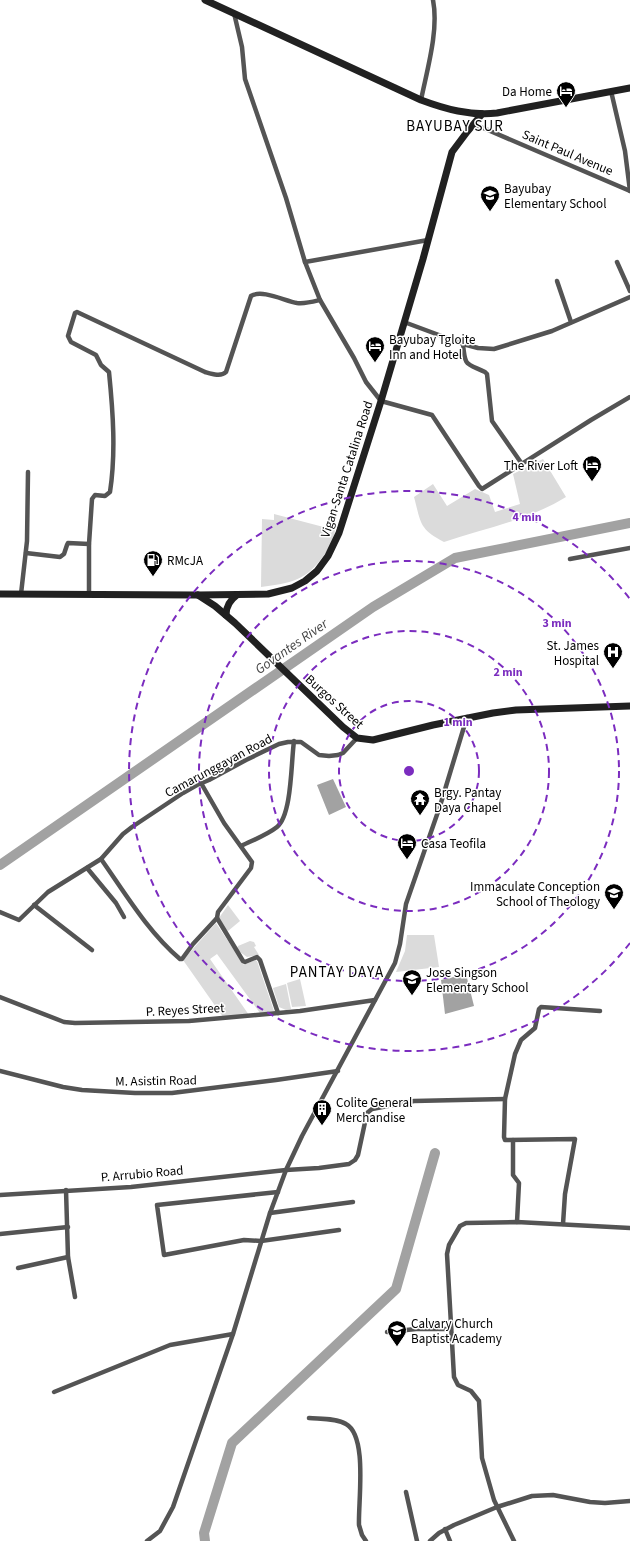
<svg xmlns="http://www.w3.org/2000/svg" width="630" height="1541" font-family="'Source Sans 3',sans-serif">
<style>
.green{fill:#dbdbdb}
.water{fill:#a2a2a2}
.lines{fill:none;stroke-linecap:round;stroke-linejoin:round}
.river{stroke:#a2a2a2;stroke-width:10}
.street{stroke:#545454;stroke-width:4.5}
.secondary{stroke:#212121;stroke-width:7}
.ring{fill:none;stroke:#7b2cbf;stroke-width:2;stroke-dasharray:7 5}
.labels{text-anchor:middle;stroke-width:3;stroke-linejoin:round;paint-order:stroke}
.poi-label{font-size:13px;fill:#000;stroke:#fff;text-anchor:start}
.street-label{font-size:13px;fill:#000;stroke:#fff}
.water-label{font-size:14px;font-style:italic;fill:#434343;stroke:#fff}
.quarter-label{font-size:15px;letter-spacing:1px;fill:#000;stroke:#fff}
.centre{fill:#7b2cbf;stroke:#fff;stroke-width:2}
.ring-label{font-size:12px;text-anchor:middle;font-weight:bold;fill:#7b2cbf;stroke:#fff;stroke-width:3;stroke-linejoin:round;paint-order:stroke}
</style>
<rect width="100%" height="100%" fill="#fff"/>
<g class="green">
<path d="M543,459L566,497C529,520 485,528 444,542C419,529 421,523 414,497L433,484L447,506L475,489L489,495L495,512L520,504L513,474Z"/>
<path d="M274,514L335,530C334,539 330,547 324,555C306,581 291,583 261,587L262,519L274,520Z"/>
<path d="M228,905L240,921L228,931L225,929L219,918Z"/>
<path d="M216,923L244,965L255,960L257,961L274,1011L260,1013L217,954L210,959L249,1015L223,1017L183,960Z"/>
<path d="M407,935H434L439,967L396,972L405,951Z"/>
<path d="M250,941L254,942L256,946L254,947L259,955L247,957L240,952L237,948L238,946Z"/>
<path d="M300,979L306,1006L292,1007L287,983Z"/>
<path d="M286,984L291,1009L286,1010L279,1007L273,988Z"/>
</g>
<g class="water">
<path d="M333,779L346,807L329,815L317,785Z"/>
<path d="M466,974L474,1006L445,1014L441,980Z"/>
</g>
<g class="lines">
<g class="river">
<path d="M0,865L373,607L455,558L630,523"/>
<path d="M205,1541L204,1533L232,1443L396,1289L435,1153"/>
</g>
<g class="street">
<path d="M234,13L242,47L245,79L286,198L305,262L320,300L354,358L366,382L381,401L432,415L479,486L482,489L591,420L630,397"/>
<path d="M611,91L625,151L630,191"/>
<path d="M421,100C427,70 439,30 433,0"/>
<path d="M474,124L630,191"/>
<path d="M305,262L428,240"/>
<path d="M617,262L630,291"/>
<path d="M557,281L571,322"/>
<path d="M404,322L463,344L478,348L494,349L552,331L630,297"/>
<path d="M463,344C465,367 466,363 485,372L487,374L492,421L522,464"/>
<path d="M26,553L60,557L64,554L67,545L68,543L89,544"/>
<path d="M570,559L630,548"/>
<path d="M21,594L27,541L28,472"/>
<path d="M89,594V544L92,499L95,495L105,496L110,492C116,453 113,412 109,372L101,365L96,355L71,342L68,336L75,313L77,312L205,372C212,374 221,377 226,372L251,296C262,289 285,301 297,303C305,304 312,302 320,300"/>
<path d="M201,783L224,823L252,862L251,868L218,912L217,918L243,961L245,962L257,957L260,960L278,1013"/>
<path d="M241,846C253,840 267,835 277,827C292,815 291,762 294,741"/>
<path d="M101,859C125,893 148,932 180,959H182L193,944L217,918"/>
<path d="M87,868L116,903L124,917"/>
<path d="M34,905L92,950"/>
<path d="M0,912L19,920L48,892L101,859L123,834L132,827L183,793L197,785L209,780L246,760L279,744L288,742H301L319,755L329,756L338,755L343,753L357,738"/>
<path d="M0,997L64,1022L75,1023L189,1021L300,1011L375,1000"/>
<path d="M0,1071L63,1087L82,1090L135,1093H172L276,1080L338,1071"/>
<path d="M513,1140V1175L519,1183L517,1222"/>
<path d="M66,1190L68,1257L75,1297"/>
<path d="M278,1192L157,1205L164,1255L244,1240L261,1241L339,1230"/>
<path d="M0,1195L131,1187L286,1170L319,1168L349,1164L355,1160L358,1155L367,1113L372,1109L414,1101L505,1099"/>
<path d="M270,1213L353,1202"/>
<path d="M563,1224L565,1194L575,1139L505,1140L504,1137L505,1099L515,1054L521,1040L535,1028L539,1009L541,1007L600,1011"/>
<path d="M0,1234L68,1227"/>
<path d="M18,1268L68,1257"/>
<path d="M387,1332L416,1329H451"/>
<path d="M54,1392L170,1345L233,1334"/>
<path d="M309,1418C321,1419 336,1418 346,1424C368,1436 358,1502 359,1525L362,1535L366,1541"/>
<path d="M406,1492L417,1541"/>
<path d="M445,1529L450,1541"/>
<path d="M147,1541L160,1531L173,1507L233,1334L270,1213L286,1170L302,1136L395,963L400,944L406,904L440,806L467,717"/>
<path d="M430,1541L439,1533L454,1525L497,1507L532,1496L553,1495L590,1502L605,1503L630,1501"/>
<path d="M514,1541L494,1500L482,1458L479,1401L471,1391L458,1385L454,1377L447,1254L449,1245L460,1226L466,1223L517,1222L630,1228"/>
</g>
<g class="secondary">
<path d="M205,0L421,100C445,109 470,116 497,113L630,88"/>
<path d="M0,594L198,595L268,594L292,588L305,581L317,571L328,556L339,533L381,401L423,259L452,152L467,132L482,114"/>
<path d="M198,595L215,606L235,623L343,727L357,738L373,740L433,725L493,713L516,710L630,706"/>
<path d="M226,615C226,606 230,600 237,595"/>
</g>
</g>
<g class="ring">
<circle cx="409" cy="771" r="70"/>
<circle cx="409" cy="771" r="140"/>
<circle cx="409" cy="771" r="210"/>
<path d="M630 943A280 280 0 1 1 630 599"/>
</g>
<defs>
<g id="hotel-pin" transform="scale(1)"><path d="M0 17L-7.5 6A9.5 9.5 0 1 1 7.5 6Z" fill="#000" stroke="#fff"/><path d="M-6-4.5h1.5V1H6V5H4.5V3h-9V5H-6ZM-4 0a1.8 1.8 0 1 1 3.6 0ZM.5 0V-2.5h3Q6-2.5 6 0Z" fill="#fff"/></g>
<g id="school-pin" transform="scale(1)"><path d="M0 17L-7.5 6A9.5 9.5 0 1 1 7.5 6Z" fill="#000" stroke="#fff"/><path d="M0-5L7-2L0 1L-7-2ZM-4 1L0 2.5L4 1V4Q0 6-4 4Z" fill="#fff"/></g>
<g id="fuel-pin" transform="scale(1)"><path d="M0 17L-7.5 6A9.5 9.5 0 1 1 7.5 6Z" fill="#000" stroke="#fff"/><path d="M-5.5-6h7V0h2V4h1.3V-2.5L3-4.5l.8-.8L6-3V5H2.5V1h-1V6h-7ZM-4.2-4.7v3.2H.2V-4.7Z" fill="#fff"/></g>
<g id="hospital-pin" transform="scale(1)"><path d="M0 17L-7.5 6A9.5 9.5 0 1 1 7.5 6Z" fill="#000" stroke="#fff"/><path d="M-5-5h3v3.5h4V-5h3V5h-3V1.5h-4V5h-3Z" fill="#fff"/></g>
<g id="temple-pin" transform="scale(1)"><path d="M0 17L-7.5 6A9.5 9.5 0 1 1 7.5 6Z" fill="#000" stroke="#fff"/><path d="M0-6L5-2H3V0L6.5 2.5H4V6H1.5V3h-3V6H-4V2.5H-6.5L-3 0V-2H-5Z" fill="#fff"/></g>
<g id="university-pin" transform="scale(1)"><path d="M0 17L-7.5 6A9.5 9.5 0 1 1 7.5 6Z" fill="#000" stroke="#fff"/><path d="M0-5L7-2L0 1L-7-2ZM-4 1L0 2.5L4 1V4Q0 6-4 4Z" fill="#fff"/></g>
<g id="building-pin" transform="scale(1)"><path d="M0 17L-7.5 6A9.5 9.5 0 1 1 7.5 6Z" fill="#000" stroke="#fff"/><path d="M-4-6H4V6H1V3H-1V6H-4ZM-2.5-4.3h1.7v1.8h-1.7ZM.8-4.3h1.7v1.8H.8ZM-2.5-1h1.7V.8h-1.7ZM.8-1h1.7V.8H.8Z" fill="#fff"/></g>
</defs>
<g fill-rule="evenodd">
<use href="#hotel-pin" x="566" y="91"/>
<use href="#school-pin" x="490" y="195"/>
<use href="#hotel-pin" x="375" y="346"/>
<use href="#hotel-pin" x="592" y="465"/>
<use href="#fuel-pin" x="153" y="560"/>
<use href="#hospital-pin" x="613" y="652"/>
<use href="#temple-pin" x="420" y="799"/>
<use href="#hotel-pin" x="407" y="843"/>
<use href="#university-pin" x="614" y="893"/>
<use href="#school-pin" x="412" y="979"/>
<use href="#building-pin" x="322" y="1109"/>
<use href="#school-pin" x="397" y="1330"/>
</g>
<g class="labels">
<g class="poi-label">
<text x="552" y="96" text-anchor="end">Da Home</text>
<text x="504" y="193">Bayubay<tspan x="504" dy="15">Elementary School</tspan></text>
<text x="389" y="344">Bayubay Tgloite<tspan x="389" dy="15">Inn and Hotel</tspan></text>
<text x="578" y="470" text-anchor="end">The River Loft</text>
<text x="167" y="565">RMcJA</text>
<text x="599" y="650" text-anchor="end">St. James<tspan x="599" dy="15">Hospital</tspan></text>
<text x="434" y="797">Brgy. Pantay<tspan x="434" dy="15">Daya Chapel</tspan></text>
<text x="421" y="848">Casa Teofila</text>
<text x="600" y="891" text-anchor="end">Immaculate Conception<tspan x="600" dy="15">School of Theology</tspan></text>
<text x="426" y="977">Jose Singson<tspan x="426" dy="15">Elementary School</tspan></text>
<text x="336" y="1107">Colite General<tspan x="336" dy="15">Merchandise</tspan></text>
<text x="411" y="1328">Calvary Church<tspan x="411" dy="15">Baptist Academy</tspan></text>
</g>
<g class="street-label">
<text transform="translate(568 152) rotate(23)" y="5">Saint Paul Avenue</text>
<text transform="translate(346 469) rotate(-72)" y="5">Vigan-Santa Catalina Road</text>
<text transform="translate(335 701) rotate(42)" y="5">Burgos Street</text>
<text transform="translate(218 765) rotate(-28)" y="5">Camarunggayan Road</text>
<text transform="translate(185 1009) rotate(-3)" y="5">P. Reyes Street</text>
<text transform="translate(156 1080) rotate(-1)" y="5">M. Asistin Road</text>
<text transform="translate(142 1173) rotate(-5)" y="5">P. Arrubio Road</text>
</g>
<g class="water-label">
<text transform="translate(291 646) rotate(-35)" y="5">Govantes River</text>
</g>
<g class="quarter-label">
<text x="455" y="131">BAYUBAY SUR</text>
<text x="337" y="977">PANTAY DAYA</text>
</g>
</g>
<circle cx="409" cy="771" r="6" class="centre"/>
<g class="ring-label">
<text x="527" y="521">4 min</text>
<text x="557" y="627">3 min</text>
<text x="508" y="676">2 min</text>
<text x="458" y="726">1 min</text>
</g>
</svg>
